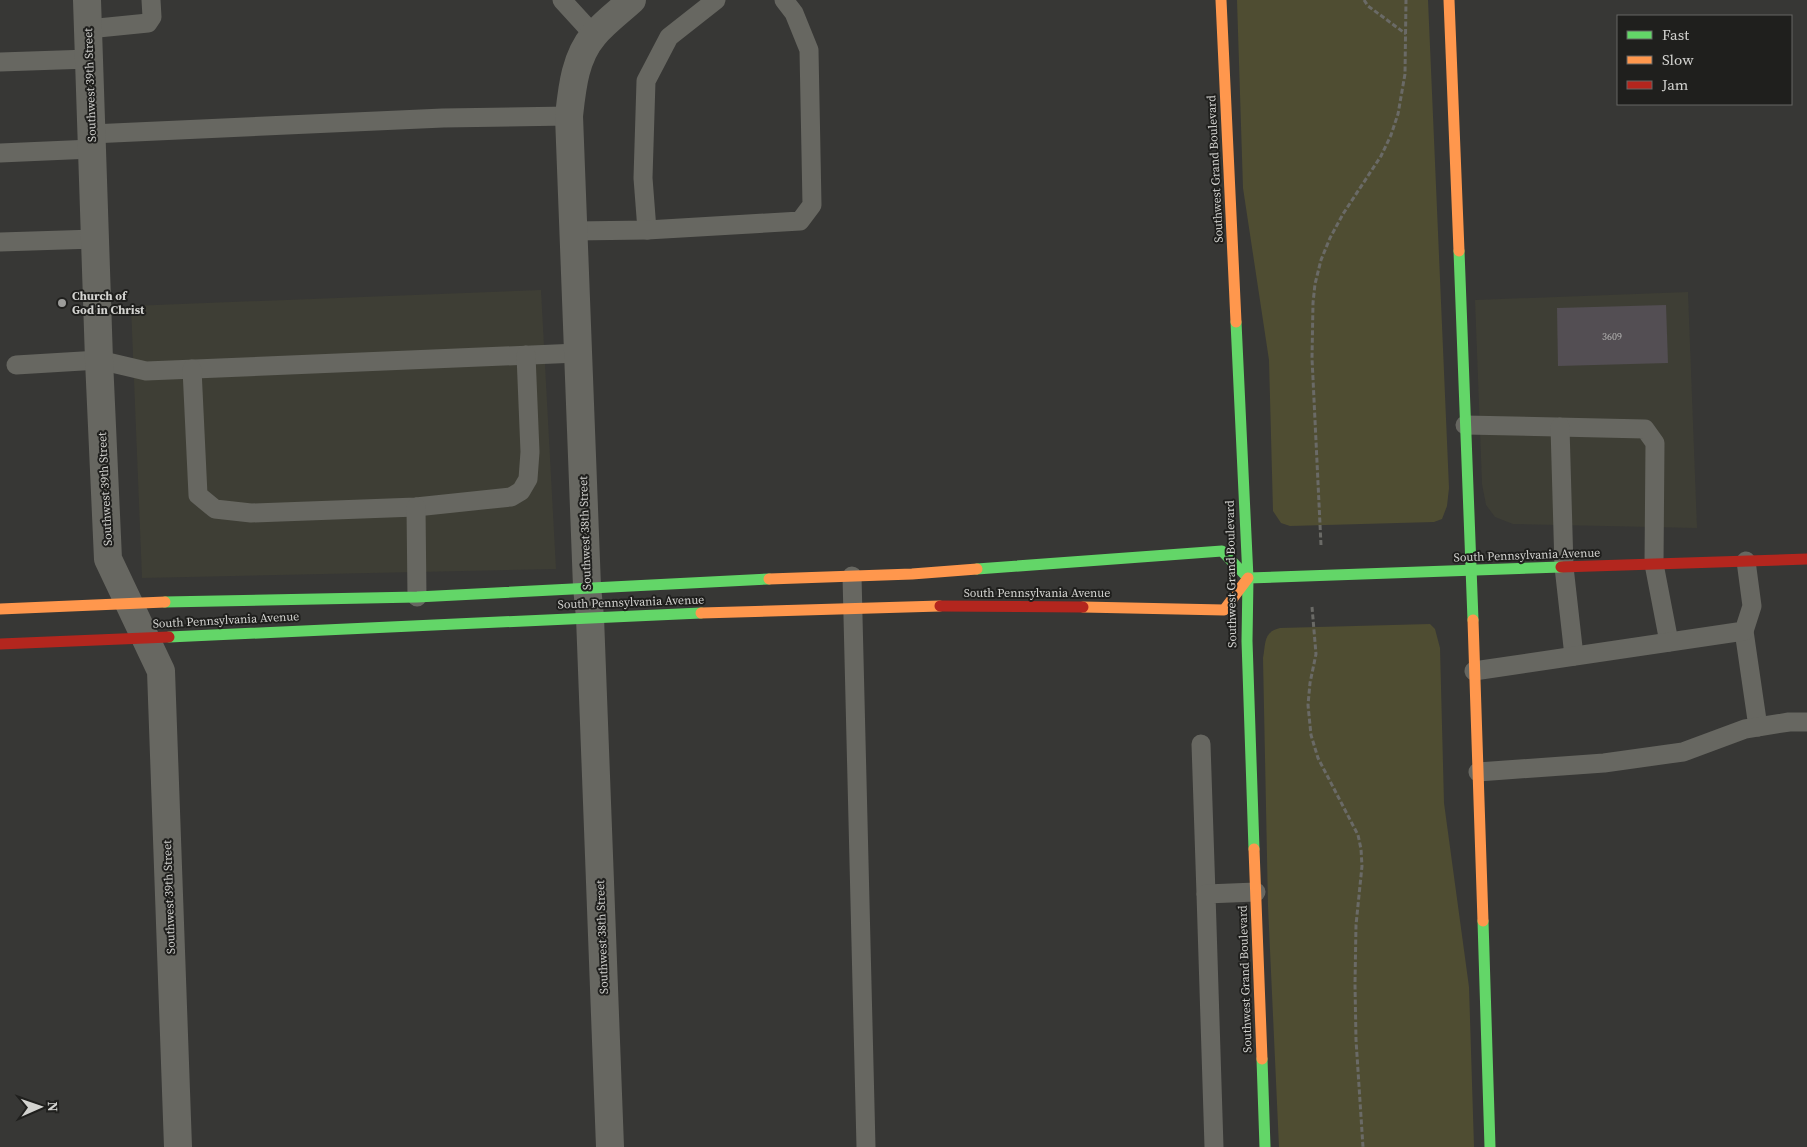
<svg xmlns="http://www.w3.org/2000/svg" width="1807" height="1147" font-family="'Source Serif 4',serif">
<style>
.built{fill:#3e3e35}
.green{fill:#4f4d32}
.building{fill:#534e53}
.lines{fill:none;stroke-linecap:round;stroke-linejoin:round}
.path{stroke:#6a6a66;stroke-width:3;stroke-dasharray:5 2.5;stroke-linecap:butt}
.lane{stroke:#676761;stroke-width:19}
.street{stroke:#676761;stroke-width:28}
.fast{stroke:#63d668;stroke-width:11}
.slow{stroke:#ff974d;stroke-width:11}
.jam{stroke:#b3261e;stroke-width:11}
.poi-dot{fill:#9c9c9a;stroke:#1f1f1d;stroke-width:2}
.labels{text-anchor:middle;stroke-width:4;stroke-linejoin:round;paint-order:stroke}
.number-label{font-size:10px;fill:#b3b2b1}
.street-label{font-size:12px;fill:#d3d3d0;stroke:#1f1f1d}
.poi-label{font-size:12px;font-weight:bold;fill:#d3d3d0;stroke:#1f1f1d;text-anchor:start}
</style>
<rect width="100%" height="100%" fill="#373735"/>
<g class="built">
<path d="M541,290L556,569L142,578L131,306Z"/>
<path d="M1688,292L1697,528L1513,524L1495,517L1486,505L1482,484L1475,300Z"/>
</g>
<g class="green">
<path d="M1237,0H1428L1449,488L1447,506L1442,519L1434,522L1290,526L1281,523L1273,511L1269,360L1243,188Z"/>
<path d="M1430,624L1435,629L1440,648L1444,803L1469,987L1474,1147H1279L1268,906L1263,658C1266,643 1263,632 1280,628Z"/>
</g>
<path class="building" d="M1666,305L1668,363L1558,366L1557,308Z"/>
<g class="lines">
<g class="path">
<path d="M1364,0L1368,6L1406,34"/>
<path d="M1321,545L1312,358L1313,303L1315,284L1321,260L1330,238L1343,214L1381,156L1391,135L1398,114L1405,74L1406,0"/>
<path d="M1312,607L1316,654L1310,683L1308,705L1311,735L1318,758L1358,835L1361,849L1362,866L1356,925L1355,984L1356,1040L1363,1147"/>
</g>
<g class="lane">
<path d="M562,0L594,35"/>
<path d="M88,29L148,23L152,17L151,0"/>
<path d="M0,62L89,59"/>
<path d="M91,134L443,118L569,116"/>
<path d="M0,153L92,149"/>
<path d="M647,230L643,178L646,81L669,37L716,0"/>
<path d="M574,231L647,230L800,221L812,205L809,50L794,13L784,0"/>
<path d="M0,242L95,239"/>
<path d="M16,365L99,360L146,371L578,353"/>
<path d="M192,369L198,495L215,509L251,513L416,507L511,497L521,491L528,479L530,452L526,355"/>
<path d="M1465,425L1645,429L1655,443L1654,564L1669,642"/>
<path d="M1560,427L1564,567L1574,656"/>
<path d="M416,507L417,597"/>
<path d="M852,576L866,1147"/>
<path d="M1744,631L1758,727"/>
<path d="M1474,671L1744,631L1752,606L1746,561"/>
<path d="M1201,744L1206,894"/>
<path d="M1478,772L1604,763L1683,752L1745,729L1789,722H1807"/>
<path d="M1214,1147L1206,894L1256,892"/>
</g>
<g class="street">
<path d="M87,0L99,360L108,559L161,671L178,1147"/>
<path d="M610,1147L590,617L587,587L569,116C572,88 575,57 594,35C605,22 620,11 632,0"/>
</g>
<g class="fast">
<path d="M1459,251L1473,620"/>
<path d="M1236,322L1248,578L1247,641L1254,849"/>
<path d="M977,569L1222,551L1248,578L1561,567"/>
<path d="M165,602L417,597L769,579"/>
<path d="M169,637L701,613"/>
<path d="M1483,921L1490,1147"/>
<path d="M1262,1059L1265,1147"/>
</g>
<g class="slow">
<path d="M1221,0L1236,322"/>
<path d="M1449,0L1459,251"/>
<path d="M769,579L912,574L977,569"/>
<path d="M1083,607L1224,610L1248,578"/>
<path d="M0,609L165,602"/>
<path d="M701,613L940,606"/>
<path d="M1473,620L1483,921"/>
<path d="M1254,849L1262,1059"/>
</g>
<g class="jam">
<path d="M1561,567L1807,559"/>
<path d="M940,606L1083,607"/>
<path d="M0,644L169,637"/>
</g>
</g>
<circle class="poi-dot" cx="62" cy="303" r="5"/>
<g class="labels">
<g class="number-label">
<text x="1612" y="340">3609</text>
</g>
<g class="street-label">
<text transform="translate(90 85) rotate(-92)" y="4">Southwest 39th Street</text>
<text transform="translate(1215 169) rotate(-93)" y="4">Southwest Grand Boulevard</text>
<text transform="translate(105 489) rotate(-93)" y="4">Southwest 39th Street</text>
<text transform="translate(585 533) rotate(-92)" y="4">Southwest 38th Street</text>
<text transform="translate(1527 555) rotate(-2)" y="4">South Pennsylvania Avenue</text>
<text transform="translate(1231 574) rotate(-91)" y="4">Southwest Grand Boulevard</text>
<text x="1037" y="597">South Pennsylvania Avenue</text>
<text transform="translate(631 602) rotate(-2)" y="4">South Pennsylvania Avenue</text>
<text transform="translate(226 620) rotate(-3)" y="4">South Pennsylvania Avenue</text>
<text transform="translate(169 897) rotate(-92)" y="4">Southwest 39th Street</text>
<text transform="translate(602 937) rotate(-92)" y="4">Southwest 38th Street</text>
<text transform="translate(1245 979) rotate(-92)" y="4">Southwest Grand Boulevard</text>
</g>
<g class="poi-label">
<text x="72" y="300">Church of<tspan x="72" dy="14">God in Christ</tspan></text>
</g>
</g>
<rect x="1617" y="15" width="175" height="90" fill="#1f1f1d" stroke="#676765"/>
<rect x="1627" y="31" width="25" height="8" fill="#63d668" stroke="#676765"/>
<text x="1662" y="40" font-size="15" fill="#d3d3d0">Fast</text>
<rect x="1627" y="56" width="25" height="8" fill="#ff974d" stroke="#676765"/>
<text x="1662" y="65" font-size="15" fill="#d3d3d0">Slow</text>
<rect x="1627" y="81" width="25" height="8" fill="#b3261e" stroke="#676765"/>
<text x="1662" y="90" font-size="15" fill="#d3d3d0">Jam</text>
<g transform="translate(40 1107) rotate(88)" stroke="#1f1f1d" stroke-width="4" paint-order="stroke">
<path d="M0-4L9 19L0 12L-9 19Z" fill="#d3d3d0"/>
<text y="-8" font-size="14" font-weight="bold" text-anchor="middle" fill="#d3d3d0">N</text>
</g>
</svg>
